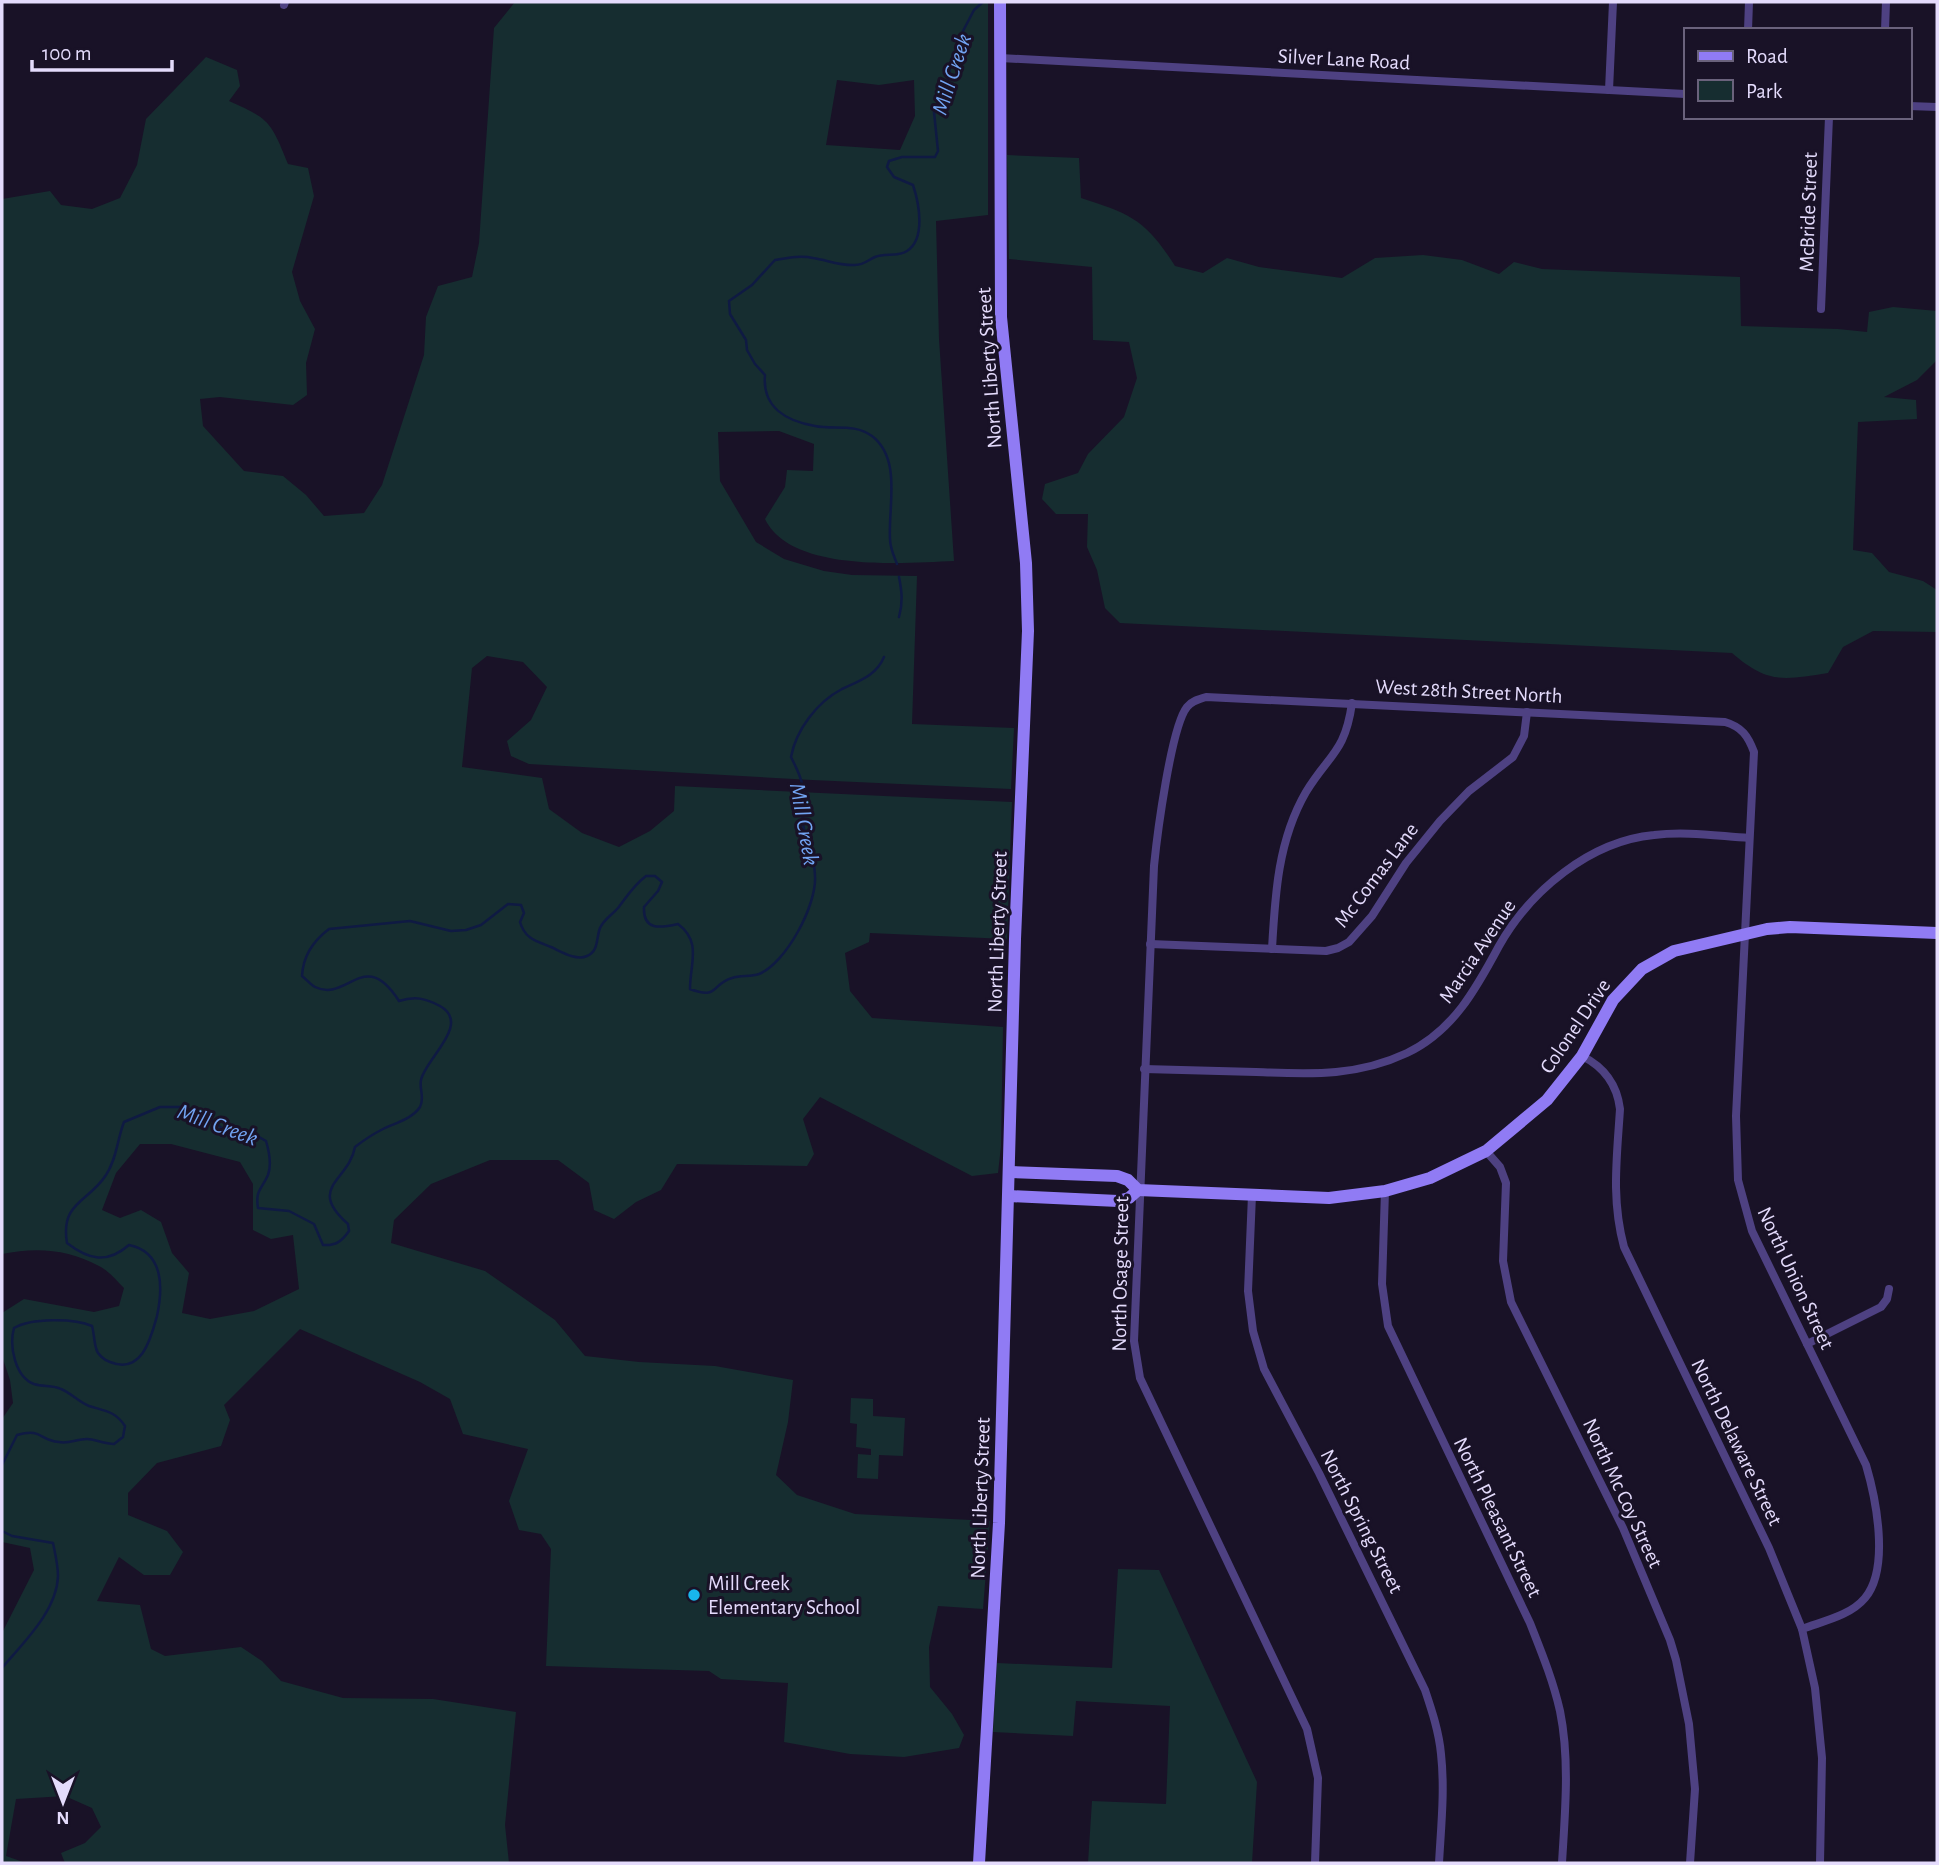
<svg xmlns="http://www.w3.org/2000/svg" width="1939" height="1865" font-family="'Alegreya Sans',sans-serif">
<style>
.green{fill:#162d30;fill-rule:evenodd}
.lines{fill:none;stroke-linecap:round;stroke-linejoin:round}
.stream{stroke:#0f1a43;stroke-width:2.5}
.street{stroke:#4e4182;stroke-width:8}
.secondary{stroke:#907bf4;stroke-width:12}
.poi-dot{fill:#18b6eb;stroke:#191227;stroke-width:2.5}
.labels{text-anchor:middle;stroke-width:6;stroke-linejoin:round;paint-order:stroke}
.street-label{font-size:21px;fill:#e4dbfc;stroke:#191227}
.poi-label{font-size:21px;fill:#e4dbfc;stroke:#191227;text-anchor:start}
.water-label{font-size:23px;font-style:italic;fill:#72a4f3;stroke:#191227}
</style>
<rect width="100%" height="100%" fill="#191227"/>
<g class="green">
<path d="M515,2H988V215L936,221L939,339L954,561C903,563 791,573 765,519L785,487L787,470L813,471L814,444L779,431L718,432L720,481L756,542L784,559L824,571L852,575L917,576L912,724L1014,728L1011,789L812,780L529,764L511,756L507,741L531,720L547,687L523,662L487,656L472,668L462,767L542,778L549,809L582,833L619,847L650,831L674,811L675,786L1012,802L1007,939L870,933L869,942L845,953L850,991L872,1018L1003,1027L1001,1146L998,1173L972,1176L820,1097L803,1119L814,1154L807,1166L677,1164L661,1190L636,1202L614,1219L594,1210L589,1183L558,1160H490L431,1184L394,1220L391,1243L485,1271L555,1320L585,1356L639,1362L715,1366L793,1380L788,1422L776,1475L797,1495L855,1514L990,1521L983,1609L938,1606L929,1647L930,1687L952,1714L964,1735L959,1748L904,1757L850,1754L784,1742L788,1683L721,1679L709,1671L546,1666L551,1549L541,1534L519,1530L509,1501L528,1449L463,1434L450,1399L420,1382L300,1329L224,1405L230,1420L221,1446L157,1463L128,1493V1515L167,1531L183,1552L170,1575H144L119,1557L97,1601L140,1605L151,1649L165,1656L241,1647L262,1661L281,1681L343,1698L433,1699L516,1712L505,1825L509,1863H65L61,1853L85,1843L101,1827L92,1808L65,1796L16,1799L6,1856L26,1863H2V1633L34,1570L30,1548L2,1542V1419L13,1403L10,1380L2,1356V1313L24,1299L94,1312L119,1306L124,1288C117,1281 109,1271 99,1266C68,1249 36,1247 2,1254V199L50,191L61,205L92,209L120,198L137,165L146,119L206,57L237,70L240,86L229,101C270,119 271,122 288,164L308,168L314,196L292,272L300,301L315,329L306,363L307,395L293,405L220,397L200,399L203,426L244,471L283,476L306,495L324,516L364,513L382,485L424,355L426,317L438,286L472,277L479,243L494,28ZM837,80L879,85L914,80L915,116L900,150L826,145ZM140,1144H171L240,1162L253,1184V1230L271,1239L293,1235L299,1289L254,1311L210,1319L182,1313L189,1273L172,1253L161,1222L141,1210L120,1218L102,1210L116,1173Z"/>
<path d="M1007,155L1079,158L1081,198C1131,214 1146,220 1175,266L1203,273L1227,258L1259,267L1342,278L1375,258L1423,255L1462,260L1499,274L1514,262L1542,269L1740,277L1741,326L1838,329L1867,332L1869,312L1893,307L1937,311V360L1917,380L1884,397L1916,400L1917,419L1858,422L1853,550L1872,553L1889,572L1923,581L1937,590V632L1873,631L1843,647L1828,673C1783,680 1768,684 1732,653L1120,623L1105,608L1097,570L1087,547L1088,514H1056L1042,499L1045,484L1078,473L1088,454L1124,417L1137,378L1129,342L1093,340L1092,267L1009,259Z"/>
<path d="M851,1398L873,1399V1416L905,1418L903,1456L879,1455L878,1479L857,1478L858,1454L871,1455V1449L856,1447L857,1424L850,1423Z"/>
<path d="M1118,1569L1159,1570L1257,1782L1252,1863H1088L1092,1801L1166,1804L1170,1706L1076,1701L1073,1736L993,1732L997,1663L1112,1668Z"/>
</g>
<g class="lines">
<g class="stream">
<path d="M897,564C894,556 890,548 890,539C888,507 902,459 872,436C854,423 834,430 815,426C786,421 762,407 765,375L755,364L747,350L746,340L730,314L729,301L752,285L775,260C787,258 800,255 813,258C827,260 840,266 855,265C864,265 868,260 875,257C885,253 898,257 907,251C926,239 919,203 913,185L894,177L887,167L889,161L902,157H935L938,151L934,112L947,85L950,67L958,58L963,31L974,10L983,2"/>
<path d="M899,577C902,592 903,603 899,617"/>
<path d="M2,1465L17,1435C43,1428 38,1440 59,1442C69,1444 77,1439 87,1439C94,1439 105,1444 114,1444L123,1437L125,1426C115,1411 105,1411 89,1406C79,1402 71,1393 61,1389C53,1385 43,1387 34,1384C15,1377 9,1346 14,1328C31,1318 74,1318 92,1326C94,1333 94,1341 96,1348C97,1354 104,1360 110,1362C142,1375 151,1338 157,1316C163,1288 164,1252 129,1245C107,1264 89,1260 67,1243C60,1202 89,1202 106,1175C117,1158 117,1140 124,1122L160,1107H183L205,1115L228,1133L250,1132L266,1141C269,1151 272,1164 268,1175C262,1189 255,1190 258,1208L289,1211L314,1224L323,1245C336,1246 342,1241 349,1231L348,1224C306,1187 349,1181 355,1147C364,1140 373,1134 383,1129C395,1123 412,1119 420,1107C425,1098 419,1089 421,1080C425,1059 472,1024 440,1006C425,998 415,996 399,1001C364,946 348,1003 315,987C311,985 306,979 302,976C303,956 313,941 329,929L410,921L451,931L466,930L481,925L508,904L521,905L524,913L520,922C525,939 536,941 551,947C562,952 576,961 587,956C599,951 596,938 600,928C604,919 612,915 618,908C627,896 634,885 646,876H655L662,882L658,891L644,907C643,931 660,928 678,924C702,942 690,963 690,989C719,1000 711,984 732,978C741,975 750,977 759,974C786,963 817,905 815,876C815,858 806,842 803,824C802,815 804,806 804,797C804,783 797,769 791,757C796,730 817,702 842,689C859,681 876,676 884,657"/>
<path d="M2,1531L12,1536L53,1543C55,1553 58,1565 58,1576C57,1611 23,1643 2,1668"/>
</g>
<g class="street">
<path d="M284,5L285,2"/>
<path d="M1748,30L1749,2"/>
<path d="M1885,30L1886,2"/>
<path d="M1000,58L1685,94"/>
<path d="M1609,90L1613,2"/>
<path d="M1909,106L1937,107"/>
<path d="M1821,309L1829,117"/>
<path d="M1150,944L1326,951L1338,948L1349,942L1372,916L1406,863L1440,821L1469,791L1513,757L1524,736L1527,712"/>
<path d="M1272,949C1275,895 1278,840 1306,792C1329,754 1345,753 1352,703"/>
<path d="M1582,1056C1604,1067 1617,1084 1620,1109C1617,1157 1611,1199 1624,1247L1769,1548L1802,1629L1815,1688L1822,1758L1820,1863"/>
<path d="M1144,1069C1181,1070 1218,1071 1256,1072C1310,1074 1356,1077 1407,1053C1453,1031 1476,989 1499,946C1530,891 1590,841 1654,835C1686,831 1717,836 1749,838"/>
<path d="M1486,1151L1500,1167L1506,1183L1503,1261L1511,1302L1623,1528L1670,1640L1676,1660L1689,1724L1695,1789L1690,1863"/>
<path d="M1385,1191L1382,1284L1388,1326L1530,1623C1541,1651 1553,1680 1560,1711C1570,1760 1565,1813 1562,1863"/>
<path d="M1252,1195L1248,1291L1253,1331L1264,1369L1319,1473L1425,1690C1432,1711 1439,1732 1441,1754C1445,1790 1441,1827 1439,1863"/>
<path d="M1807,1344L1881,1307L1887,1299L1889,1289"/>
<path d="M1315,1863L1318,1778L1307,1729L1140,1378L1134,1341L1154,866C1157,836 1171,727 1187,707C1192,701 1199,699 1206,697L1725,722C1742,727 1748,736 1754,752L1736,1116L1738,1180L1752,1231L1866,1465C1876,1499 1890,1568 1865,1598C1850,1616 1823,1621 1802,1629"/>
</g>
<g class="secondary">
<path d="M1009,1172L1117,1176L1128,1180L1138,1190L1329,1198L1385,1191L1430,1178L1486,1151L1547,1100L1582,1056L1613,1000L1642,969L1674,951L1767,929L1790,927L1937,933"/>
<path d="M1009,1196L1118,1201L1129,1198L1138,1190"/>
<path d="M979,1863L999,1523L1015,939L1028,631L1026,563L1001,317L1000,2"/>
</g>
</g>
<circle class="poi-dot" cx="694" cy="1595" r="7"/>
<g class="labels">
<g class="street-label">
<text transform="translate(1344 59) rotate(3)" y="7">Silver Lane Road</text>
<text transform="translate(1808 212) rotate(-88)" y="7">McBride Street</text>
<text transform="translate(989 368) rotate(-94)" y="7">North Liberty Street</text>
<text transform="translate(1469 691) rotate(3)" y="7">West 28th Street North</text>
<text transform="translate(1376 875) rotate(-53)" y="7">Mc Comas Lane</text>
<text transform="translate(997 932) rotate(-88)" y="7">North Liberty Street</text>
<text transform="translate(1477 951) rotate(-56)" y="7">Marcia Avenue</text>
<text transform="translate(1575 1026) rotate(-56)" y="7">Colonel Drive</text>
<text transform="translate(1120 1274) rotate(-89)" y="7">North Osage Street</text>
<text transform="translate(1796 1278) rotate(65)" y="7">North Union Street</text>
<text transform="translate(1737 1442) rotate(64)" y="7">North Delaware Street</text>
<text transform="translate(1623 1493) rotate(65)" y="7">North Mc Coy Street</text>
<text transform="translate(980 1498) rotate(-88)" y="7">North Liberty Street</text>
<text transform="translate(1498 1517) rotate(64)" y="7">North Pleasant Street</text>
<text transform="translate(1362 1521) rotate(63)" y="7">North Spring Street</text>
</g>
<g class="poi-label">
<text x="708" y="1590">Mill Creek<tspan x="708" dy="24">Elementary School</tspan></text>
</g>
<g class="water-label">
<text transform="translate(951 74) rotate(-72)" y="8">Mill Creek</text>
<text transform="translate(805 824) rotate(80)" y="8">Mill Creek</text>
<text transform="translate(218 1124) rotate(20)" y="8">Mill Creek</text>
</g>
</g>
<rect width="1939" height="1865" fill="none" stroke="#e4dbfc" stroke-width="7"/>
<rect x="1684" y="28" width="228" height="91" fill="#191227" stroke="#6a627c" stroke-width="2"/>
<rect x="1698" y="51" width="35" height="10" fill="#907bf4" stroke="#6a627c" stroke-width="2"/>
<text x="1746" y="63" font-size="21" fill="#e4dbfc">Road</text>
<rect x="1698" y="80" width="35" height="21" fill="#162d30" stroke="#6a627c" stroke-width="2"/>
<text x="1746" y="98" font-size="21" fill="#e4dbfc">Park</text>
<g transform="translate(63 1802) rotate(180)" stroke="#191227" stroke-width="5" paint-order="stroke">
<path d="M0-5L12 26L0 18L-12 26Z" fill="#e4dbfc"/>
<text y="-10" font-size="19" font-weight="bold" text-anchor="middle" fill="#e4dbfc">N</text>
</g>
<path d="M32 60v10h140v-10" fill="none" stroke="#e4dbfc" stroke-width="3.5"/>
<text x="42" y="60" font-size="21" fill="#e4dbfc" stroke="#191227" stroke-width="5" paint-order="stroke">100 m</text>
</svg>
